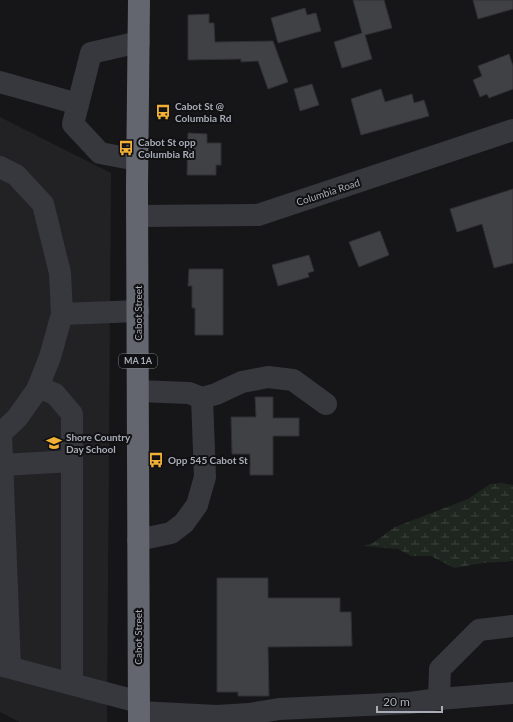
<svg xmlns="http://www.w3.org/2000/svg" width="513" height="722" font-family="Lato,sans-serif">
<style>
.built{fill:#222225}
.wetland{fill:url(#wetland-marsh)}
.building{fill:#404145;stroke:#303034}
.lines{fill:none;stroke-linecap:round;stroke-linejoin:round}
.minor{stroke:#37383d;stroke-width:22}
.highway{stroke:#63666e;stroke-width:22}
.labels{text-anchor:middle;stroke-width:4;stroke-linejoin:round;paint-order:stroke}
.shield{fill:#111113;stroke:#7b7e86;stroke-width:1}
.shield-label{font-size:9px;font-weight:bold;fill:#a8adb8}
.poi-label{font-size:10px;font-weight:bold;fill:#a8adb8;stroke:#111113;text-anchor:start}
.street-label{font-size:10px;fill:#a8adb8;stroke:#111113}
</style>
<defs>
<pattern id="wetland-marsh" width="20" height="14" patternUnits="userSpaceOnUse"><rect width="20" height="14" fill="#1e261f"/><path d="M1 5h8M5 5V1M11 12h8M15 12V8" fill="none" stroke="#3c433d"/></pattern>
</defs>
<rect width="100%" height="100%" fill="#161618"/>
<path class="built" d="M0,117L111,173L107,722H20L0,712Z"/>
<path class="wetland" d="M502,483L513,485V561L483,563L454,568L431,556H411L398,549L363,546L373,543L395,527L468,499L490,484Z"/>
<g class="building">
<path d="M353,0H384L392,28L365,35L372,59L342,68L334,42L362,33Z"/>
<path d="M473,0H513V9L478,19Z"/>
<path d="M305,8L307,15L316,13L321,31L278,43L271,18Z"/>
<path d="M209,14V23H214L215,42L273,41L288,82L268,89L258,61L241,62V59L188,60V15Z"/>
<path d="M509,54L513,66V89L489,98L487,94L480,97L473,80L482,76L478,66Z"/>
<path d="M312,84L319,105L300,111L294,89Z"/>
<path d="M381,89L385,102L412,94L414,103L424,100L429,116L361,135L351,99Z"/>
<path d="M188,133L207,134V143H221V165H216V175H187Z"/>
<path d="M513,189V263L494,268L482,224L457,232L450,209Z"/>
<path d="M380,231L389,255L359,267L349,242Z"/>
<path d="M309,255L314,271L308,273L309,277L278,286L272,265Z"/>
<path d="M189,269H223V335H195V308H192V286H188Z"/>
<path d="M255,397H273V418H299V436H273V475H250V454H232L231,417H256Z"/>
<path d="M217,578H268V598H340V612H351L352,646L268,647L269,696H238V692H217Z"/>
</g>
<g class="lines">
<g class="minor">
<path d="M0,82L78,104"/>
<path d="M137,160L100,153L73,124L91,53L139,42"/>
<path d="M0,167L16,175L43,204L60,273L62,314L50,357L37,390L17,418L0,434"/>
<path d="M137,216L258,215L513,130"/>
<path d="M62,314L138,311"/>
<path d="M38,387L55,394L72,414V684"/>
<path d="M138,391L189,393L202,398L216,394L242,382L268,377L293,380L326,404"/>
<path d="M1,433L10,667"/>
<path d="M3,465L72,461"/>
<path d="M138,540L171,533L184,523L197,505L205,477L202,398"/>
<path d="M0,665L139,702"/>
<path d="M439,699L440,669L479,630L513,626"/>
<path d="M139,712L217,716L249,714L279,709L410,703L439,699L513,693"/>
</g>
<path class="highway" d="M139,722L137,186L139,0"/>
</g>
<defs>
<g id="bus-bare" transform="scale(1.2)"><path d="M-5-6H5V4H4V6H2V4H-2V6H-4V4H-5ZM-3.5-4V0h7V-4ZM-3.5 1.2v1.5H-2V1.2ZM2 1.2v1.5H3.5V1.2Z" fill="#f2b134" stroke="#111113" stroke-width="2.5" paint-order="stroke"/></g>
<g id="school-bare" transform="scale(1.2)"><path d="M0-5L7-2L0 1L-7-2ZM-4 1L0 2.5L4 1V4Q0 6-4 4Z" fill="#f2b134" stroke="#111113" stroke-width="2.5" paint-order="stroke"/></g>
</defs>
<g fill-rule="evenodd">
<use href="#bus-bare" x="163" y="112"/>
<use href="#bus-bare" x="126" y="148"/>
<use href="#school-bare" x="54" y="443"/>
<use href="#bus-bare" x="156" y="460"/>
</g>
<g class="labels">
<rect class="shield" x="119" y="354" width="38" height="14" rx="3"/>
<g class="shield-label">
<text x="138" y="364">MA 1A</text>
</g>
<g class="poi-label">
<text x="175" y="110">Cabot St @<tspan x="175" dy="12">Columbia Rd</tspan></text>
<text x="138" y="146">Cabot St opp<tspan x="138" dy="12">Columbia Rd</tspan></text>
<text x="66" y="441">Shore Country<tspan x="66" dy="12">Day School</tspan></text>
<text x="168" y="464">Opp 545 Cabot St</text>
</g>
<g class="street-label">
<text transform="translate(328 192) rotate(-18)" y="4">Columbia Road</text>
<text transform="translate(138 313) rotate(-90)" y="4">Cabot Street</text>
<text transform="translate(138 637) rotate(-90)" y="4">Cabot Street</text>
</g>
</g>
<path d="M377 706v6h65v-6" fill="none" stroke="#a8adb8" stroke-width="2"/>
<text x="383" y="706" font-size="12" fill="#a8adb8" stroke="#111113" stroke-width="3" paint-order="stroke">20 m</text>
</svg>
